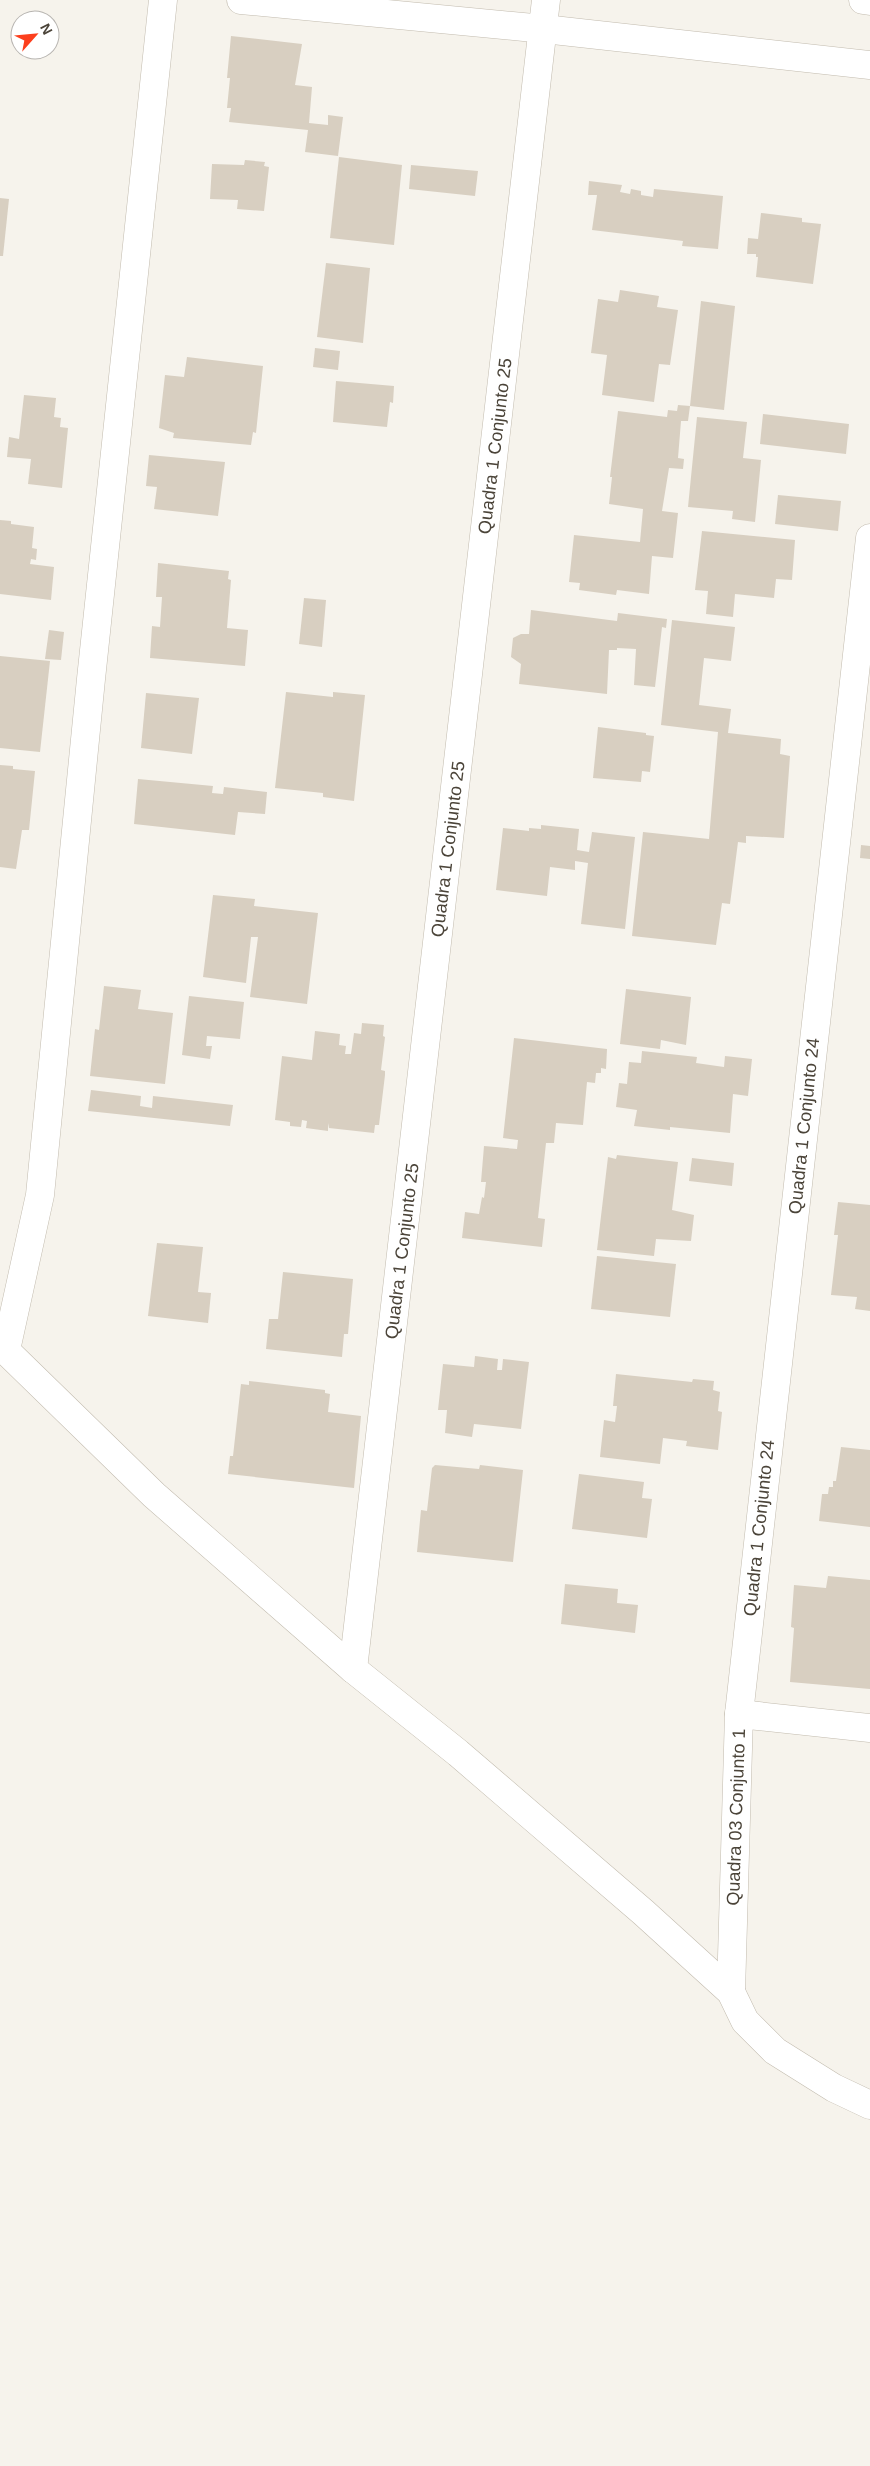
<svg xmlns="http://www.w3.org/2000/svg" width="870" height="2466" font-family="Helvetica,sans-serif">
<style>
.building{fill:#d8cfc1}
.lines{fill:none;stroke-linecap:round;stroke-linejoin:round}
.street-casing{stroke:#c2bbae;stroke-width:29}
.street{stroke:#fff;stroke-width:28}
.labels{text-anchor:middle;stroke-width:5;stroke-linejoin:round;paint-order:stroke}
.street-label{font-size:18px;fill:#4b4439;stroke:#fff}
</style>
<rect width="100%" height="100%" fill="#f6f3ec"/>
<g class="building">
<path d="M231,36L302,44L295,85L312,87L309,123L328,125V115L343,117L338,156L305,152L308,130L229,122L231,108H227L230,78H227Z"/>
<path d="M339,157L402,165L394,245L330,238Z"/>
<path d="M245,160L265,162L264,166L269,167L264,211L237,209L238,200L210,199L212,164L244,165Z"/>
<path d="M411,165L478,171L475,196L409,189Z"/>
<path d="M589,181L622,185L620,192L630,194L631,189L641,191V195L653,197L654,189L723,196L718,249L682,246L683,241L592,230L597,195H588Z"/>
<path d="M0,198L9,199L3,256H0Z"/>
<path d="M761,213L802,218V222L821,224L813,284L756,277L758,257H756V254H747L748,238L758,239Z"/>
<path d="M326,263L370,268L363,343L317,337Z"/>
<path d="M620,290L659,296L657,307L678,310L670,365L659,364L654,402L602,395L607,355L591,353L598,299L618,302Z"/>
<path d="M701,301L735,306L724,410L690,406Z"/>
<path d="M315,348L340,351L338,370L313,367Z"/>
<path d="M187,357L263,366L256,433L253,432L251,445L173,438L174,433L159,428L165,375L184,377Z"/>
<path d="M336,381L394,386L393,403L390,402L387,427L333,422Z"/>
<path d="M24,395L56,398L54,417L61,418L60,427L68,428L62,488L28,484L31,459L7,457L9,437L19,439Z"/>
<path d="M678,405L690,406L688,421H681L678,458L684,459L683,469L669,468L662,511L678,513L673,558L652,556L649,594L617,590L616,595L579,590L580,583L569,582L574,535L640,542L643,509L609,504L612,477H610L618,411L667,417L668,410L677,411Z"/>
<path d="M763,414L849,424L846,454L760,444Z"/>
<path d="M697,417L747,422L743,458L761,460L755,522L732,519L733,511L688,507Z"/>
<path d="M149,455L225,462L218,516L154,509L157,487L146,486Z"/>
<path d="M778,495L841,501L838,531L775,524Z"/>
<path d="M0,520L11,521V524L34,527L32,548L37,549L36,560L31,559L30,564L54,567L51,600L0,594Z"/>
<path d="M702,531L795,540L792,580L776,579L774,598L735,594L733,617L706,614L708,591L695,590Z"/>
<path d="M158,563L229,571L228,579L231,580L227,628L248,630L245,666L150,658L152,626L160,627L162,597H156Z"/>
<path d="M304,598L326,600L322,647L299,644Z"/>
<path d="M531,610L617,621L618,613L667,619L666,628L662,627L655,687L634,685L636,649L617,648V650H609L607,694L519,684L521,664L511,657L513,638L521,634H529Z"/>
<path d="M672,620L735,627L731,661L704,658L699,705L731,709L728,733L781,739L780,754L790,756L784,838L746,836V843L738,842L730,904L722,903L716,945L632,936L643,832L709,839L718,732L661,725Z"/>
<path d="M49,630L64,632L61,660L45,659Z"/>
<path d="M0,656L50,661L40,752L0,748Z"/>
<path d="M286,692L333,697V692L365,695L354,801L323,797V793L275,788Z"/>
<path d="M146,693L199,698L192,754L141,748Z"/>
<path d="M598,727L646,733V735L654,736L650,772L642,771L641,782L593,778Z"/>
<path d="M0,765L13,766V769L35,771L29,830H22L16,869L0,867Z"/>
<path d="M138,779L213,786L212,793L223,794L224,787L267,792L265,814L238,812L235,835L134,824Z"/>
<path d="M541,825L579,829L577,850L589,852L592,832L635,837L625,929L581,924L588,863L575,861V870L550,867L547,896L496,890L503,828L529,831V828L541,829Z"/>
<path d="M861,845L870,846V859L860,858Z"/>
<path d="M213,895L255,899L254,906L318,913L307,1004L250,997L258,937H251L246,983L203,977Z"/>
<path d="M104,986L141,990L138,1009L173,1013L165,1084L90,1076L95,1029L99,1030Z"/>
<path d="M626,989L691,997L686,1045L661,1040L660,1049L620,1044Z"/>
<path d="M189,996L244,1002L240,1039L207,1036L206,1046H212L210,1059L182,1055Z"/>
<path d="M362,1023L384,1025L383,1036L385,1037L381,1070L385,1071V1075L379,1125H375L374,1133L329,1128L328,1123V1131L306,1128L307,1121L302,1120L301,1127L290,1126V1122L275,1120L282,1056L312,1060L315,1031L340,1034L339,1045L346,1046L345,1054H351L354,1033L361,1034Z"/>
<path d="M514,1038L607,1049L606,1069L601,1068V1073H596L595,1083L587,1082L583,1125L556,1123L554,1143H546L538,1218L545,1219L542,1247L462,1238L465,1212L479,1214L482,1197L484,1198L486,1182H481L484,1146L517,1149L518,1140L503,1138Z"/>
<path d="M642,1051L697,1057L696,1063L724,1067L725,1056L752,1059L748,1096L733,1094L730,1133L670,1127V1130L634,1126L637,1110L616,1107L619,1083L627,1084L629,1062L641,1063Z"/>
<path d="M91,1090L141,1096L140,1106L152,1108L153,1096L233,1105L230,1126L88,1111Z"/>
<path d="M617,1155L678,1162L672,1210L694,1215L691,1241L656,1239L654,1256L597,1250L608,1157L616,1159Z"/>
<path d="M692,1158L734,1163L732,1186L689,1181Z"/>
<path d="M838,1202L870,1205V1311L855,1309L857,1297L831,1295L838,1235H834Z"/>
<path d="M157,1243L203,1247L198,1292L211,1293L208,1323L148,1316Z"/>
<path d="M597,1256L676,1264L670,1317L591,1309Z"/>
<path d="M283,1272L353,1279L348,1334H344L342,1357L266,1349L269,1319H278Z"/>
<path d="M475,1356L498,1359L497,1370H502L503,1359L529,1362L521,1429L474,1424L472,1437L445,1433L447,1410H438L443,1364L474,1367Z"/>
<path d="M616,1374L692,1382L693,1379L714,1381L713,1390L720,1392L718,1411L722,1412L718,1450L686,1446L687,1441L663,1438L660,1464L600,1457L604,1420L615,1422L617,1406H613Z"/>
<path d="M249,1381L325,1390V1393L330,1394L328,1412L361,1416L354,1488L228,1474L230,1456H233L241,1384L249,1385Z"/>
<path d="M841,1447L870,1450V1527L819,1521L822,1494H828L829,1487H833V1481H836Z"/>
<path d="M435,1465L479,1469L480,1465L523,1470L513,1562L417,1552L421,1510L427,1511L432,1468Z"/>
<path d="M579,1474L644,1482L642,1498L652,1499L647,1538L572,1529Z"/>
<path d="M828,1576L870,1580V1689L790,1682L794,1628L791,1627L794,1585L826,1588Z"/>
<path d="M565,1584L618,1589L617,1603L638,1605L635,1633L561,1624Z"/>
</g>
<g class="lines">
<g class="street-casing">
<g id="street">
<path d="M241,0L544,29L870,65"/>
<path d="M863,0L870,1"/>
<path d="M0,1345L154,1495L353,1669L458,1753L643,1912L731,1992L745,2021L775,2051L834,2088L870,2105"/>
<path d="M6,1350L40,1195L91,679L163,0"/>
<path d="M353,1669L546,0"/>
<path d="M739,1714L870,1728"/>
<path d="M731,1992L739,1714L870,538"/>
</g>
</g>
<use href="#street" class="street"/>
</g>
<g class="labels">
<g class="street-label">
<text transform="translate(495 446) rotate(-83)" y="6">Quadra 1 Conjunto 25</text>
<text transform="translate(448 849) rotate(-83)" y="6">Quadra 1 Conjunto 25</text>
<text transform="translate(804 1126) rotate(-84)" y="6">Quadra 1 Conjunto 24</text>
<text transform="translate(402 1251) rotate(-83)" y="6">Quadra 1 Conjunto 25</text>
<text transform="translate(759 1528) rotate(-84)" y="6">Quadra 1 Conjunto 24</text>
<text transform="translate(736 1817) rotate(-88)" y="6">Quadra 03 Conjunto 1</text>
</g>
</g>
<g transform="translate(35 35) rotate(63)"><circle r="24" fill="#ffffff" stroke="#b7b4b0"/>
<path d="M0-4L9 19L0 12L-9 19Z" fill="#fc3f1d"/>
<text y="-8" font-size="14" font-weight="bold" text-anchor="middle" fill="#4b4439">N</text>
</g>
</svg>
